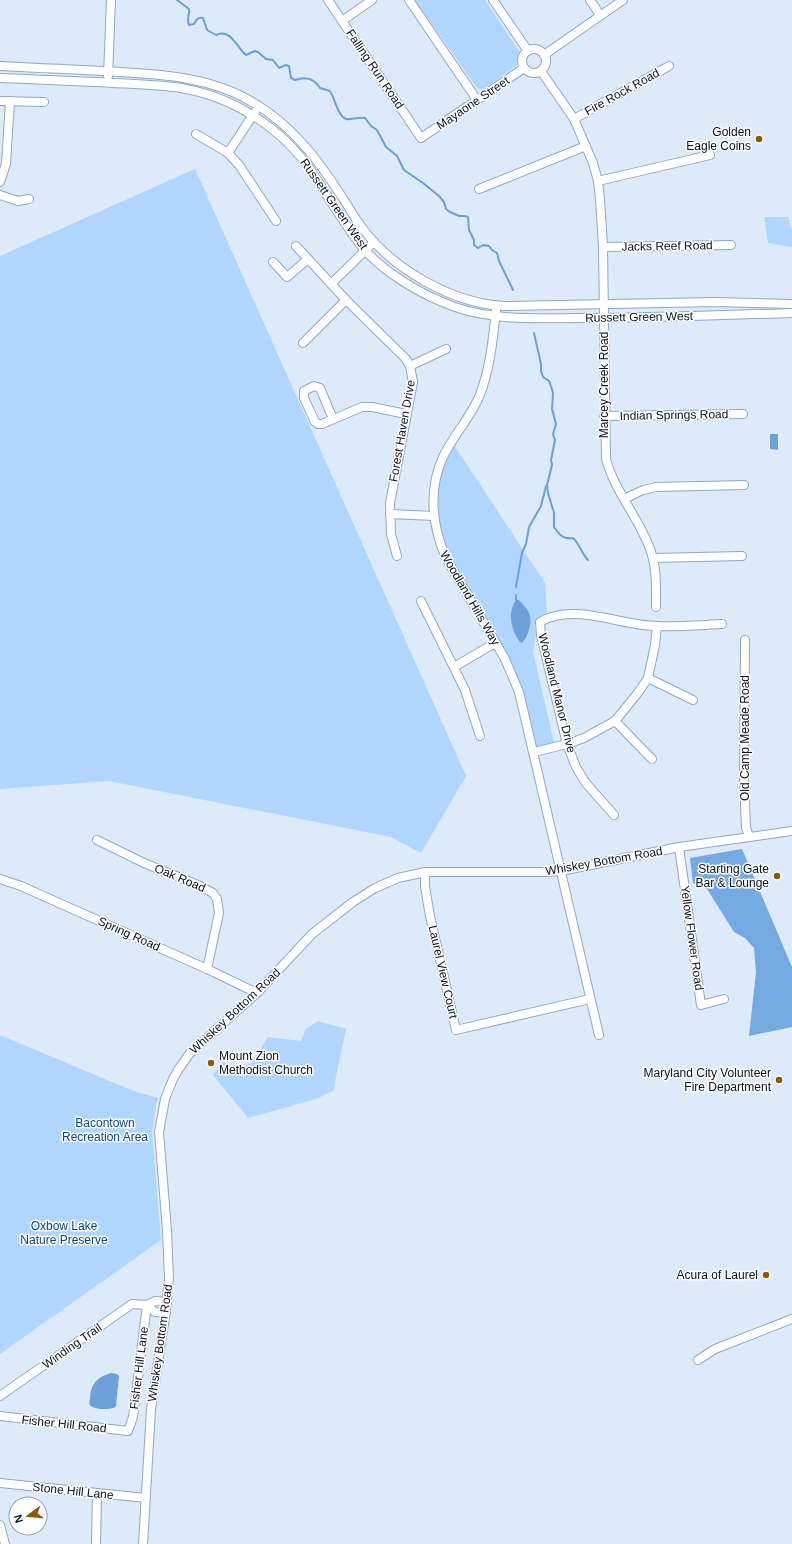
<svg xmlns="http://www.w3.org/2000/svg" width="792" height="1544" font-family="Arial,sans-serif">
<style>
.green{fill:#b0d5fe}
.forest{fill:#75a9e1}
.water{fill:#6da0d8}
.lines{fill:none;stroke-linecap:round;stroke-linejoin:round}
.stream{stroke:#6da0d8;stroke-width:2}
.minor-casing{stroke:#91a8c1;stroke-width:10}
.minor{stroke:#fff;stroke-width:8}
.poi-dot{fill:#8c5a06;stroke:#fff;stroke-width:1.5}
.labels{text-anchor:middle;stroke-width:3;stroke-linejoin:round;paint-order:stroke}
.street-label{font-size:12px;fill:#081019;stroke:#fff}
.poi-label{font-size:12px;fill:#081019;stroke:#fff;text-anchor:end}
.park-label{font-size:12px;fill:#0c4578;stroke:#fff}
</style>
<rect width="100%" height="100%" fill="#dceafa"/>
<g class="green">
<path d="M415,0H485L519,51L516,66L482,90L477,88Z"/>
<path d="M195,169L466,776L421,853L391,837L109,781L0,789V256Z"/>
<path d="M764,217H788L792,230V247L768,243Z"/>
<path d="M452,442L545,583L547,612L540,616L535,626L536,635L533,652L555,747L534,752L519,692L440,545L435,489Z"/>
<path d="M318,1021L346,1029L333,1091L316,1099L248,1118L213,1075L223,1061L234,1068L252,1063L268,1037L301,1041L306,1029Z"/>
<path d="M0,1035L131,1090L158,1098L155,1110L152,1132L161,1240L0,1354Z"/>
</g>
<path class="forest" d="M742,849L792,967V1027L749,1036L756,972L754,948L745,938L734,932L707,889L693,883L690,858Z"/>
<g class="water">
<path d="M770,434H778V450L770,449Z"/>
<path d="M516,600H519C522,604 527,608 529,613C533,621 528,637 522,643L520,642C511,630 507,613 516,600Z"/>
<path d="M111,1373L117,1374L119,1376L116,1406L114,1408C109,1409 98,1410 93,1407C89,1406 89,1403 90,1399C90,1384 97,1377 111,1373Z"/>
</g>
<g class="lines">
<g class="stream">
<path d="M177,0L189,9C190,14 186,19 189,25L194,24C196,20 198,17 203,18L207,30L216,35C231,28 237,48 246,55L255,51L258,52L266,59L273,60L279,68L286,65L289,66L291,78L295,80C306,76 314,78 320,88L330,91C335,98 337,115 346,119C349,120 359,117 365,118L371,126L377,130L386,147L397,156L404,170L423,183L439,196L444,202L446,209L450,212L459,216H465L468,217L469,230L474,240V245L478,248L483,245L489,246L492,250L497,253L499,261L513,290"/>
<path d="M534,333L541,364V371L543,377L549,381L551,386L553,393L552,409L556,424L553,434L555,440L551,460L552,465L547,485L548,493L554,513V527C559,534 563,540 573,538C580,544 581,553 588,560"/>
<path d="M516,587L522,553L526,544L529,527L541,506L546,486"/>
<path d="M516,595V600"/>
</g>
<g class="minor-casing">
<g id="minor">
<path d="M328,0L421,138L524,68"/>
<path d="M409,0L477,100"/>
<path d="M493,0L528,51"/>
<path d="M590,0L600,15"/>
<path d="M342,21L372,0"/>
<circle cx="534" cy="61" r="12"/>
<path d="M544,55L623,0"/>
<path d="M0,66C34,68 68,69 102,71C155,74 208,75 254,103C291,125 317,158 340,194C348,205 354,218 363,229C394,270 454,304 505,306L715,302L792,304"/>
<path d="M541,71L574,119L593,163L598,181L600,199L603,247L606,459C615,492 639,518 650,549C657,567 656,588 656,607"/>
<path d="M108,76L111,0"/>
<path d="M0,78C32,79 65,81 97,82C125,84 154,84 181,88C234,97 282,128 312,172C329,197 344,225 364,249C382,270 414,290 440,301C484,322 536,318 584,318C653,318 723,315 792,313"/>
<path d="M0,101L44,102"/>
<path d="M574,119L669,66"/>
<path d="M196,134L228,153L239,165L276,221"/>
<path d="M228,153L255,112"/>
<path d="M598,181L710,155"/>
<path d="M0,182L6,164L10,101"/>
<path d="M479,189L586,146"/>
<path d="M0,195L18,201L29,199"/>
<path d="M296,246L346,300L406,359L410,366L413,382L390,503L391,534L397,556"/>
<path d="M603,247L731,245"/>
<path d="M273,262L287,277L308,259"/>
<path d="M331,284L374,242"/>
<path d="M496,310C493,339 490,370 479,397C470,418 453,436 443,457C428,490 432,526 446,558L505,659L519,692L599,1035"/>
<path d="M303,343L346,300"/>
<path d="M410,366L446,349"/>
<path d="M604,416L743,414"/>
<path d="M333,419L320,388L314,386L304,391V398L315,422L318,424H322L362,407H372L406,414"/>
<path d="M624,499L643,490L656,487L744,485"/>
<path d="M390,514L434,516"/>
<path d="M653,558L742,556"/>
<path d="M421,601L465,690L480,736"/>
<path d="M745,640L744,780L746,827L749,837"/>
<path d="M454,667L495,643"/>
<path d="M648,678L693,700"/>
<path d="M615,721L652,759"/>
<path d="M534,752L567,744L584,738L615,721L637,694L648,678L655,645L657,626"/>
<path d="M614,815L585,782L576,767L567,744L541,635L540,622C573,602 621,626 657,626C679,627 700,625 722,624"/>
<path d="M97,840L144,863L198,885L213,893L217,899L219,913L207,969"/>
<path d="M679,847L701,1005L724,999"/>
<path d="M425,872V887L430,916L456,1030L590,999"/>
<path d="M0,879L21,886L207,969L257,993"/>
<path d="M147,1305L155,1312L166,1313"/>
<path d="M698,1360L715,1349L792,1319"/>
<path d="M0,1396L132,1304L147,1305L155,1301L167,1302"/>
<path d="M0,1416L128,1431L133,1417L147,1305"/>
<path d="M0,1483L146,1498"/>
<path d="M0,1525L5,1544"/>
<path d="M96,1544L97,1493"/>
<path d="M143,1544L151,1409L165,1317L169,1279L167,1230L159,1132L165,1099L173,1079L178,1070L190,1053L257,993L312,934L353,902L375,888L398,878L425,872H547L561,871L679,847L792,831"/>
</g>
</g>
<use href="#minor" class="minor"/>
</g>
<g class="poi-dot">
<circle cx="759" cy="139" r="4"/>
<circle cx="777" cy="876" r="4"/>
<circle cx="211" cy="1063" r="4"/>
<circle cx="779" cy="1080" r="4"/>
<circle cx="766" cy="1275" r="4"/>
</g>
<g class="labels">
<g class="street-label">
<text transform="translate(375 69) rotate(56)" y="4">Falling Run Road</text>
<text transform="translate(622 92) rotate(-29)" y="4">Fire Rock Road</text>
<text transform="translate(473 103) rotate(-34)" y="4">Mayaone Street</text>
<text transform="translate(334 204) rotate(55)" y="4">Russett Green West</text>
<text transform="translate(667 246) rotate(-1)" y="4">Jacks Reef Road</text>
<text transform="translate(639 317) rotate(-1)" y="4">Russett Green West</text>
<text transform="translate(604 385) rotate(-90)" y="4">Marcey Creek Road</text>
<text transform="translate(674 415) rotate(-1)" y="4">Indian Springs Road</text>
<text transform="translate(402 431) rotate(-80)" y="4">Forest Haven Drive</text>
<text transform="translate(470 598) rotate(60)" y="4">Woodland Hills Way</text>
<text transform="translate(557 693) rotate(76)" y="4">Woodland Manor Drive</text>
<text transform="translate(745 738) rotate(-90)" y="4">Old Camp Meade Road</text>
<text transform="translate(604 861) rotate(-10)" y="4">Whiskey Bottom Road</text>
<text transform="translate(180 878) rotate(23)" y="4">Oak Road</text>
<text transform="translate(129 934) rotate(24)" y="4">Spring Road</text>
<text transform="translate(692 938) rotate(82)" y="4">Yellow Flower Road</text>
<text transform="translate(443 972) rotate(77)" y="4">Laurel View Court</text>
<text transform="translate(235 1011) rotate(-43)" y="4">Whiskey Bottom Road</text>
<text transform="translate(160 1343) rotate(-82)" y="4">Whiskey Bottom Road</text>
<text transform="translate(72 1346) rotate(-35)" y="4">Winding Trail</text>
<text transform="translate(139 1368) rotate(-83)" y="4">Fisher Hill Lane</text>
<text transform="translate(64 1424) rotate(6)" y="4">Fisher Hill Road</text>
<text transform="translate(73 1491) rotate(6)" y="4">Stone Hill Lane</text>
</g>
<g class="poi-label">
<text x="751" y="136">Golden<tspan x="751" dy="14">Eagle Coins</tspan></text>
<text x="769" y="873">Starting Gate<tspan x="769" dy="14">Bar &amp; Lounge</tspan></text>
<text x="219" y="1060" text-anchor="start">Mount Zion<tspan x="219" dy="14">Methodist Church</tspan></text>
<text x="771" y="1077">Maryland City Volunteer<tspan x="771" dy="14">Fire Department</tspan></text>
<text x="758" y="1279">Acura of Laurel</text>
</g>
<g class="park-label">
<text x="105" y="1127">Bacontown<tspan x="105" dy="14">Recreation Area</tspan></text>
<text x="64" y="1230">Oxbow Lake<tspan x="64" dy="14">Nature Preserve</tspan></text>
</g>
</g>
<g transform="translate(28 1516) rotate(254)"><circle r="19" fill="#ffffff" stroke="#9c9fa3"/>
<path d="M0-3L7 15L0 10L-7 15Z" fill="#8c5a06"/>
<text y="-6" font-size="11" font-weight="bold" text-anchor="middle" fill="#081019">N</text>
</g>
</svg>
